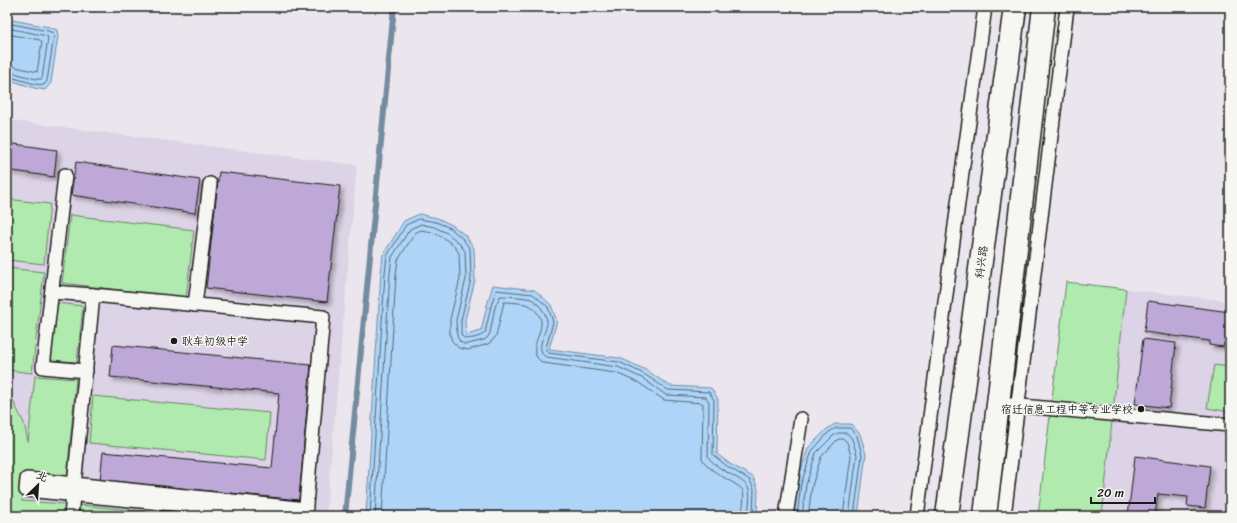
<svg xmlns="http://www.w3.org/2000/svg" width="1237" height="523" font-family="Sriracha,'LXGW WenKai TC',sans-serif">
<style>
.built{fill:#ddd3e6}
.green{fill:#b0eaae;stroke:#668365}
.water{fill:#aed5f8;stroke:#748ba0}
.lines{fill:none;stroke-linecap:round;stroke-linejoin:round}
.shore{stroke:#566674;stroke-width:1}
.stream{stroke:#748ba0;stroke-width:6}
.building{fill:#bda8d7;stroke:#1c1c1c;filter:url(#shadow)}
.service-casing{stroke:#1c1c1c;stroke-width:16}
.secondary-casing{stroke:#1c1c1c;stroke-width:25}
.service{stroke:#f6f6f2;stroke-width:13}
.secondary{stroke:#f6f6f2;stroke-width:22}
.poi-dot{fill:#1c1c1c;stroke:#f6f6f2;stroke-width:1.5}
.labels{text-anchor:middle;stroke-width:3;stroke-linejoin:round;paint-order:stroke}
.street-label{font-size:11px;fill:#1c1c1c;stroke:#f6f6f2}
.poi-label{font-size:11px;fill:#1c1c1c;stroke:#f6f6f2;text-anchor:start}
</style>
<defs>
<filter id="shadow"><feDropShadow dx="3.5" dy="3.5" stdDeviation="2" flood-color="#0004"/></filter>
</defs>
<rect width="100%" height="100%" fill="#ebe6ed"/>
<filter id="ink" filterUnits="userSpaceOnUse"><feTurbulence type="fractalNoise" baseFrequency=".025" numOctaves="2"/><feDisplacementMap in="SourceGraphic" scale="8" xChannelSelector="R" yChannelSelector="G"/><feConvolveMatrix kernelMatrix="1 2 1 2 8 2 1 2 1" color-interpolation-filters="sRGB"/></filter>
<g filter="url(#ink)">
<g class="built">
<path d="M7,120L357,165L326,516H7Z"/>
<path d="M1066,282L1230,301V516H1038Z"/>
</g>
<g class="green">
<path d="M7,199L50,204L44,264L7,260Z"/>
<path d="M70,215L194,230L186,298L62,283Z"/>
<path d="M7,268L44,272L32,373L7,370Z"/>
<path d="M1066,282L1126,289L1102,516H1038Z"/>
<path d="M56,303L83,306L77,362L51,360Z"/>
<path d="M1214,365L1230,367V412L1207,408Z"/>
<path d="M35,376L76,379L67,477L25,474L22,501L65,504L64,516H7V394L11,397L24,423L28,442Z"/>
<path d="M93,396L270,413L266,460L89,443Z"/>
<path d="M80,505L151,512V516H79Z"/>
</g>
<g class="water">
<path d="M7,19L49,27L57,30L58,36L51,83L45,90L34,88L7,79Z"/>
<path d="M419,214L437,218L452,225L465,235L474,248L475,280L465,320L466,335L481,331L487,305L493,285L535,290L551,305L557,321L549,349L620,358L646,370L670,386L711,388L718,399L717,454L730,464L753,477L758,489L757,516H366L381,272L383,255L404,221Z"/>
<path d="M835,424H851L860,434L866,454L858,516H793L797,483L808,448L827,429Z"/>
</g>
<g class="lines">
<g class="shore">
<path d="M7,23L48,31L53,33L54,36L47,81L44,85L35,84L7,76"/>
<path d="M7,28L47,36L48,38L42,79H36L7,71"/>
<path d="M7,34L40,40L42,42L37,72L7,65"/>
<path d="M370,516L385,273L387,256L406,225L419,219L436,222L450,228L462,238L470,249L471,279L461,320V335L464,338C469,340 480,337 485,333L491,306L496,290L533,294L548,307L553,322L546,348V351L548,353L619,362L644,374L668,390L709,392L714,400L713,455L728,467L750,480L754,490L753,516"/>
<path d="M375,516L390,273L392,257L410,229L421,224L434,227L447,233L458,242L465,251L466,279L456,320L457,336L460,342L464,344H468L484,340L488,337L490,333L495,307L500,296C506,296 525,297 531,299C538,302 548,315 547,323C546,334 534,349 546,357L618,367L642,378L666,395L706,397L709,402L708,456C715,471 747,478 749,490C751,498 748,508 748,516"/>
<path d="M382,516L396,274L398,260L415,233L421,230L432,232L444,238L454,246L459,253L460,279L450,319V335L452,341L459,348L468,350L488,344L493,340L496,336L504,302C508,302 524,303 529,305C534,308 541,316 541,322C542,337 525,351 543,363L616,373L639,383L664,400L702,403L703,404L702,458C708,473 741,484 743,491C745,498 742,508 742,516"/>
<path d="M797,516L801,484L812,451L829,432L836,428H850L857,436L862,455L854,516"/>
<path d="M802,516L806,485L816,453L833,436L838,433H847L852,439L857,455L849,516"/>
<path d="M808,516L812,486L821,457L837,440L839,439H844L847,442L851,456L843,516"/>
</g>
<path class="stream" d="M345,516L394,7"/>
</g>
<g class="building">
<path d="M7,143L57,150L54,177L7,170Z"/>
<path d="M76,162L200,180L195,213L71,195Z"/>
<path d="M219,172L340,186L327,302L206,288Z"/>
<path d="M1148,301L1230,312V344L1224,343L1223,347L1209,345L1210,341L1144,332Z"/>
<path d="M1143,339L1176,343L1169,408L1135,404Z"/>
<path d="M113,345L311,365L299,500L100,480L103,452L272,468L279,393L110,377Z"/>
<path d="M1135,456L1210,466L1205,508L1187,506L1188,497L1158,494L1155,516H1128Z"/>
</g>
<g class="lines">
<g class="service-casing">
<g id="service">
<path d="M65,175L43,367L86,371"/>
<path d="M52,292L93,295"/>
<path d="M195,305L210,184"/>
<path d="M1010,405L1230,425"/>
<path d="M71,516L93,295L323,317L305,516"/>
<path d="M297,516L26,490L27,479L306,509"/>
<path d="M786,516L801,419"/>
<path d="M917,516L963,165L985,7"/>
<path d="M1004,516L1067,7"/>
</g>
</g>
<g class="secondary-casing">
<g id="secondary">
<path d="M947,516L1015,7"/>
<path d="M985,516L1044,7"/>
</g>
</g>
<use href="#service" class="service"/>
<use href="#secondary" class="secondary"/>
</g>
</g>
<g class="poi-dot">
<circle cx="174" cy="341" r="4"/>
<circle cx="1141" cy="409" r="4"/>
</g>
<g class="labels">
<g class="street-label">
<text transform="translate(981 262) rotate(-82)" y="4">科兴路</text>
</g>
<g class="poi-label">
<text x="182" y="345">耿车初级中学</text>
<text x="1133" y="413" text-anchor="end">宿迁信息工程中等专业学校</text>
</g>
</g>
<rect width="1237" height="523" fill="none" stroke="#f6f6f2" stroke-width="24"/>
<rect x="12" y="12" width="1213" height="499" fill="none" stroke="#1c1c1c" stroke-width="1.5" filter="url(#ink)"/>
<g transform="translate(38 485) rotate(25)" stroke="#f6f6f2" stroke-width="3" paint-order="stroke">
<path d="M0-3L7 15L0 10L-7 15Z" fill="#1c1c1c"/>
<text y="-6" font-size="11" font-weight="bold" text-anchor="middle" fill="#1c1c1c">北</text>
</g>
<path d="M1091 497v6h64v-6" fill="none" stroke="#1c1c1c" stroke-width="2"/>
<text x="1097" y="497" font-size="12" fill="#1c1c1c" stroke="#f6f6f2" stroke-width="3" paint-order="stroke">20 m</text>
</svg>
